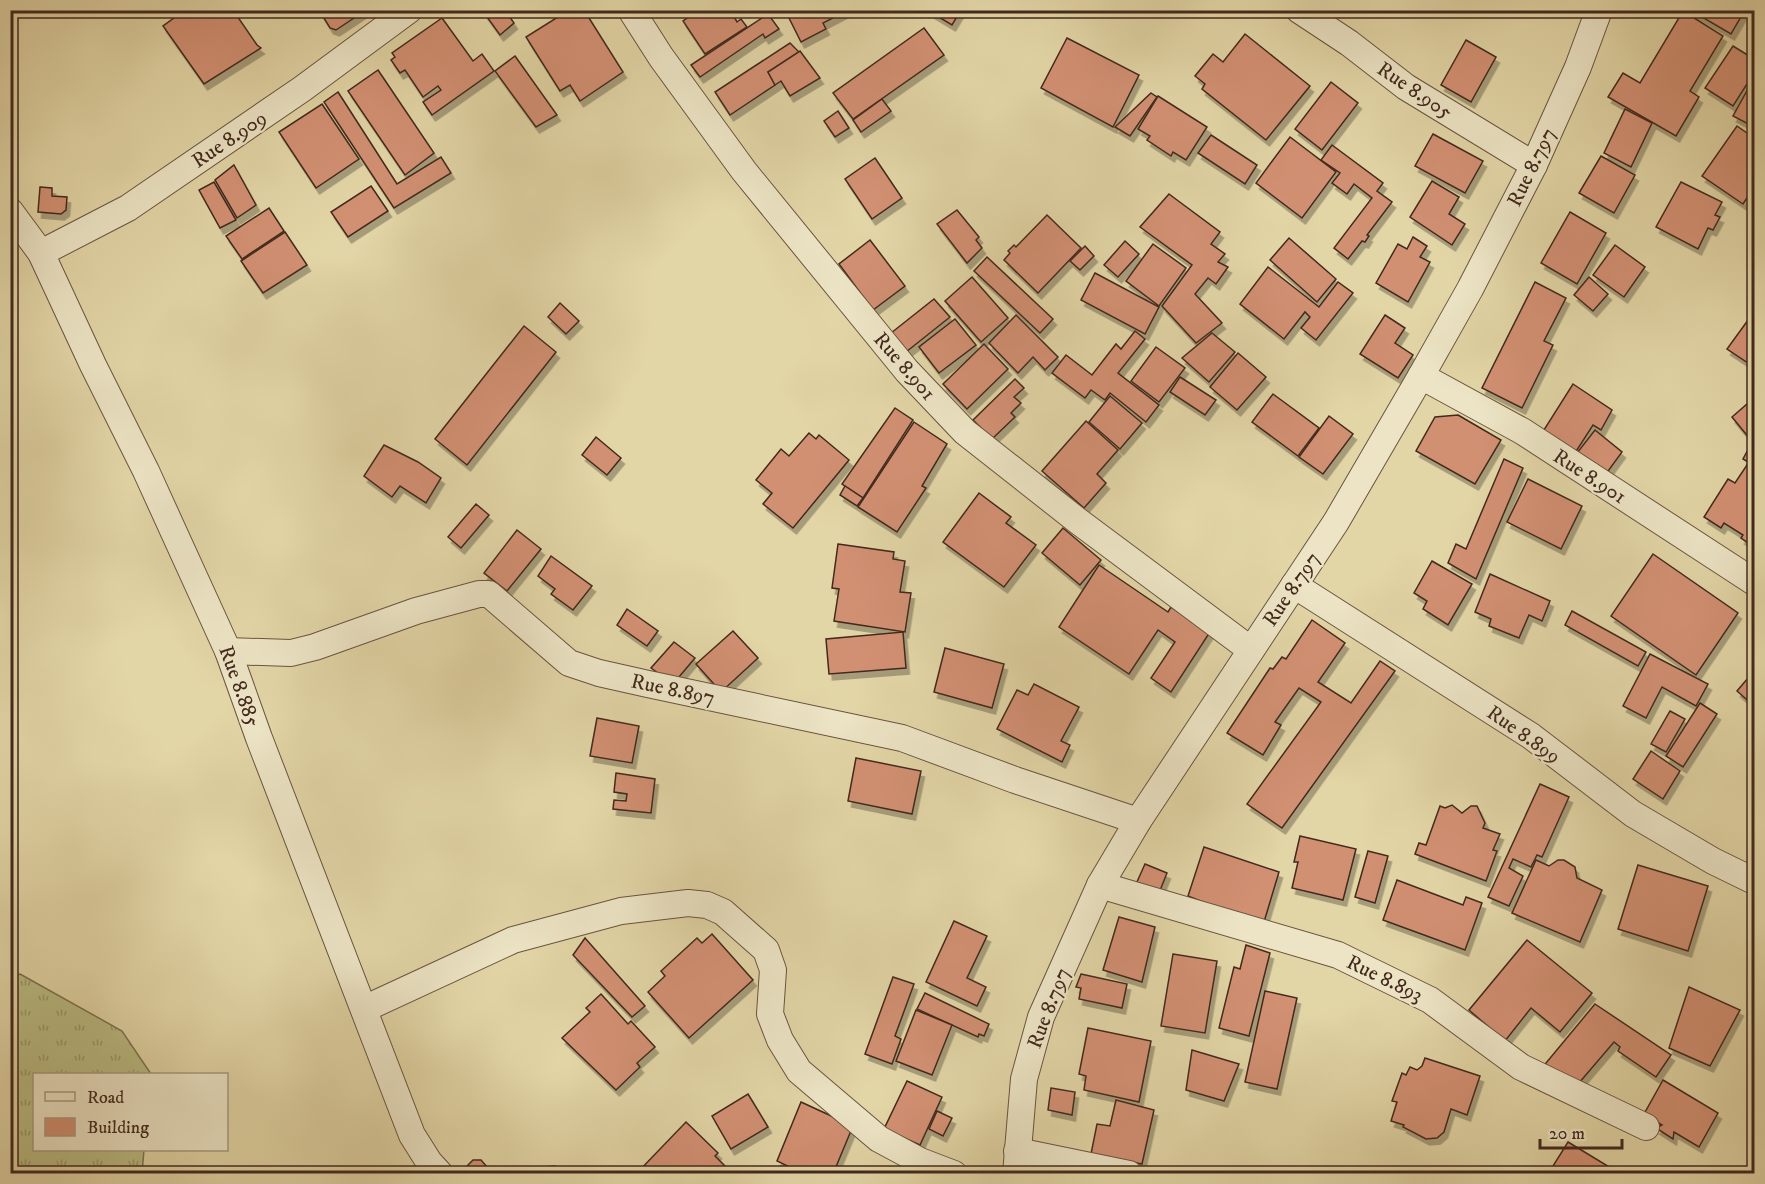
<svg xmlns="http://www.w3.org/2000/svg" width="1765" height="1184" font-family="'IM FELL DW Pica',serif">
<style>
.grass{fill:url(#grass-tufts);stroke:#7e7250;stroke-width:1.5}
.building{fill:#d29073;stroke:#42291d;stroke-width:1.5;filter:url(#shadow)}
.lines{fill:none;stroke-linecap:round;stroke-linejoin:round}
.minor-casing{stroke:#6a543f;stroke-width:28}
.minor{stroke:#ece4c5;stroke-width:26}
.labels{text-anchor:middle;stroke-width:4.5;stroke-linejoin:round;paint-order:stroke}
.street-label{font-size:21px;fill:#42291d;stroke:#ece4c5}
</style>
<defs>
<pattern id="grass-tufts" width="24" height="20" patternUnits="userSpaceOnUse" patternTransform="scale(1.5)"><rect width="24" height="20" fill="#babb82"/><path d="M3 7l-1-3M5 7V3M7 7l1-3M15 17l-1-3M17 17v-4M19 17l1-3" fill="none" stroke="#99986a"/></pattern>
<filter id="shadow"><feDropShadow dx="3.5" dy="6" stdDeviation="0" flood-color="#0004"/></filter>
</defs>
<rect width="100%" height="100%" fill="#e2d5a6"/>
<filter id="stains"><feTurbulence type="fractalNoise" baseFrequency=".00333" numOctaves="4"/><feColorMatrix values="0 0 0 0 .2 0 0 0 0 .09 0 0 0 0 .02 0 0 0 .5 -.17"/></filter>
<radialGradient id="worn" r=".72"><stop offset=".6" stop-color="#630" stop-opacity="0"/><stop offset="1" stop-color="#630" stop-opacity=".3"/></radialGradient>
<path class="grass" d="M20,974L122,1031L151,1074H34V1150H144L142,1173H11L10,979Z"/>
<g class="building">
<path d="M185,10H233L257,45L261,48L204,84L163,26Z"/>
<path d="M319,10H362L363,12L336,30L330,28Z"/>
<path d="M482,10H505L514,23L500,35Z"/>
<path d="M569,10H584L623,72L580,101L570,85L560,91L526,37Z"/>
<path d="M699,10H730L737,22L741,19L747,27L705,54L683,21Z"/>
<path d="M785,10H848L823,23L826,29L801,42Z"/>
<path d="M927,10H961L952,25Z"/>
<path d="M1690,10H1745L1731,34Z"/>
<path d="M1683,11L1723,36L1690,91L1699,97L1676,136L1608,97L1623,73L1640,83Z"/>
<path d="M768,14L779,29L765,38L763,34L700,77L691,65Z"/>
<path d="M442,18L473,61L482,54L494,71L432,115L423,102L441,90L438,86L423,97L405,70L400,73L391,60L395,57L392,53Z"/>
<path d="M924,28L944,55L853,119L833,93Z"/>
<path d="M1245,34L1310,86L1266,140L1202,89L1205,84L1195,76L1213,54L1223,62Z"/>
<path d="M1067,38L1139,75L1113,127L1041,88Z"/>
<path d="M1466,40L1496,57L1471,102L1441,85Z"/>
<path d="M790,43L799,52L768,72L775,85L730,115L715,92Z"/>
<path d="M1733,46L1754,59V73L1733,106L1705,88Z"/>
<path d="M800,51L820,78L790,96L781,81L775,85L768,72Z"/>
<path d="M515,56L557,115L536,127L495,71Z"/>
<path d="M378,70L434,153L405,175L348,91Z"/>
<path d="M1754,78V127L1733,116Z"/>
<path d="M1331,82L1358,103L1322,150L1295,129Z"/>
<path d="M338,92L397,184L441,157L451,173L394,208L324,102Z"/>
<path d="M1151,93L1157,97L1130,136L1115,127Z"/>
<path d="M1158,96L1207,127L1186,160L1173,152L1171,156L1147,140L1150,136L1138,129Z"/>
<path d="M882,99L891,111L861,132L853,120Z"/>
<path d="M322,104L359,159L316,188L279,132Z"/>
<path d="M1625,109L1652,123L1631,167L1604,153Z"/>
<path d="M838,111L849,128L835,137L824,121Z"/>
<path d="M1737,126L1754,138V187L1743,204L1702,176Z"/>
<path d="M1433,134L1483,161L1465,193L1415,166Z"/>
<path d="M1211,135L1257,165L1245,184L1198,153Z"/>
<path d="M1290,137L1336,172L1302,218L1256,183Z"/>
<path d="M1332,145L1383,183L1377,191L1392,202L1367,235L1369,236L1365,242L1362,241L1348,259L1334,248L1372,198L1354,184L1347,194L1332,183L1340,173L1321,160Z"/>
<path d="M1601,156L1635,175L1614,213L1579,193Z"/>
<path d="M875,158L902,198L872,219L845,179Z"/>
<path d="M234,165L256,205L237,218L215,180Z"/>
<path d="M1432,181L1459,197L1449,214L1465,224L1452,245L1410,217Z"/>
<path d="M214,182L236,220L220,228L199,190Z"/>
<path d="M1681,182L1722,202L1715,215L1720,217L1713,230L1708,228L1698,249L1656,227Z"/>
<path d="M371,186L388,211L348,237L331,212Z"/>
<path d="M40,187L52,188V196L67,197L66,210L61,214L38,212Z"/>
<path d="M1169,194L1220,232L1211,244L1225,254L1218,262L1228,267L1216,284L1208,278L1195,294L1222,323L1196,343L1162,306L1192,265L1140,227Z"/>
<path d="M269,208L284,231L242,259L226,236Z"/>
<path d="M957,210L979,237L976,240L982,248L967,263L937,224Z"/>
<path d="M1570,212L1606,233L1577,284L1541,263Z"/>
<path d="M1047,215L1081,248L1038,293L1004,260L1010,253L1008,251L1014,245L1016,247Z"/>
<path d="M285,232L307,265L263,293L241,261Z"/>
<path d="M1413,237L1427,246L1420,257L1430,262L1408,302L1376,283L1398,244L1407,249Z"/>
<path d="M1289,238L1336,279L1317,302L1270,260Z"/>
<path d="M870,240L905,286L873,310L839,264Z"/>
<path d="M1125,241L1139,254L1118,277L1104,265Z"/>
<path d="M1153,244L1186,268L1159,306L1126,281Z"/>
<path d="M1615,245L1645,267L1624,297L1593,275Z"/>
<path d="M1085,246L1094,256L1080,270L1070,261Z"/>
<path d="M987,257L1053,319L1040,333L974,271Z"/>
<path d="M1268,267L1319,307L1338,282L1353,293L1316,340L1301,328L1310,317L1305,312L1284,339L1240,304Z"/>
<path d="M1095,273L1159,307L1145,334L1081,300Z"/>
<path d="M972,277L1008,318L981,342L945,301Z"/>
<path d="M1589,277L1608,294L1593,311L1574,295Z"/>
<path d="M1535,282L1566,298L1544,341L1553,345L1522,408L1482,388Z"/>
<path d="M934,299L950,317L901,356L886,337Z"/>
<path d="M560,303L579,321L566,334L548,317Z"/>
<path d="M1016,315L1058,357L1045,370L1033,357L1018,373L989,343Z"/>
<path d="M1385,315L1405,328L1395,343L1413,355L1398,378L1360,354Z"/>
<path d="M1751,316L1754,319V360L1751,365L1727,349Z"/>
<path d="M955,319L976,345L939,373L919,347Z"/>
<path d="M524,326L556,352L467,465L435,439Z"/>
<path d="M1135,331L1145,339L1118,373L1159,405L1146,422L1110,393L1105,400L1091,390L1085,398L1052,373L1066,355L1092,375L1116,344L1121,349Z"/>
<path d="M1212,333L1235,352L1209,382L1182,358Z"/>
<path d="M984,344L1008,369L967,409L943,384Z"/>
<path d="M1156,347L1185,368L1159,402L1131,381Z"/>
<path d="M1238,353L1266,377L1237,410L1210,387Z"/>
<path d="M1180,377L1216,400L1205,415L1170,392Z"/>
<path d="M1015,379L1024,388L1014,397L1021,403L1011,413L1015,417L992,439L973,420Z"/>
<path d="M1573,384L1612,410L1601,430L1593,425L1575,453L1542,433Z"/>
<path d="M1273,394L1319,428L1298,456L1252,422Z"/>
<path d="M1110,396L1142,423L1120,449L1089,422Z"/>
<path d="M1754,398V444L1732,417Z"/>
<path d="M895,408L913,420L863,498L842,484Z"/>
<path d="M1458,415L1501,440L1475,484L1416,451L1435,417Z"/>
<path d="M1329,416L1353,434L1323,474L1299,457Z"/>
<path d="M1086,421L1118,450L1097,474L1106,483L1084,508L1042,471Z"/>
<path d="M914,422L947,444L922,486L926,488L897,532L858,507Z"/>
<path d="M1595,430L1622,452L1606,474L1577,453Z"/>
<path d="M809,433L816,439L819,435L849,460L793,528L763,504L772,493L756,480L781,449L789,456Z"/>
<path d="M596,437L621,458L607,475L582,455Z"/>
<path d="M1751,444L1754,446V466L1743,459Z"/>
<path d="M384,445L418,462L441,478L426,503L400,486L392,497L364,476Z"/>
<path d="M1504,459L1523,468L1476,579L1448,563L1456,544L1466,549Z"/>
<path d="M1747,465L1754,469V547L1741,538L1743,535L1724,523L1721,528L1704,517L1728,479L1735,483Z"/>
<path d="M1528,479L1582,506L1561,549L1507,522Z"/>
<path d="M845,486L863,498L857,506L840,495Z"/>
<path d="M979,493L1011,517L1006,523L1036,545L1004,587L943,542Z"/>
<path d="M476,504L489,515L461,548L448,537Z"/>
<path d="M1063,528L1101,560L1080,585L1042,553Z"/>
<path d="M517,530L541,549L507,591L484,573Z"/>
<path d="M838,544L894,552L893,559L905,561L900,592L911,593L905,632L834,621L839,589L832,588Z"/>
<path d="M1653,554L1738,613L1696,675L1611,616Z"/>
<path d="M551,556L592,586L573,610L551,594L555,589L538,576Z"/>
<path d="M1432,561L1472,584L1448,625L1423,609L1427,601L1414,593Z"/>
<path d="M1099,565L1168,612L1171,607L1210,632L1171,692L1151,678L1175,642L1158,630L1129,674L1059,627Z"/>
<path d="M1490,574L1550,601L1542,621L1529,615L1519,638L1489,626L1491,619L1475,612Z"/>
<path d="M627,609L658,631L647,646L617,625Z"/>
<path d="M1572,611L1646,652L1638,666L1565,625Z"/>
<path d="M1312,620L1345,643L1318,682L1351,703L1380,661L1395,671L1282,828L1247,804L1321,702L1299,688L1275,722L1281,725L1263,755L1227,733L1270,668L1273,669L1282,657L1286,659Z"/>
<path d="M733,631L758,658L721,692L696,664Z"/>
<path d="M903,632L906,668L829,674L826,639Z"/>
<path d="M674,642L695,658L673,684L651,668Z"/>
<path d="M945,648L1004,664L992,708L934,692Z"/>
<path d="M1650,654L1708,684L1696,706L1662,687L1646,718L1623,706Z"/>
<path d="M1754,671V706L1737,691Z"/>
<path d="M1034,684L1079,707L1061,741L1070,745L1062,762L997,729L1017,690L1028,695Z"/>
<path d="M1700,703L1717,714L1683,767L1666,756Z"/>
<path d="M1670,711L1685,719L1666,752L1651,744Z"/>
<path d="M597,718L639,726L632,763L590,756Z"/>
<path d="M1651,751L1680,771L1663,799L1633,779Z"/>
<path d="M856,758L921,771L912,814L848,801Z"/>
<path d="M616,773L655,779L651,813L613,809L614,800L626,801L627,794L614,792Z"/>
<path d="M1540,784L1569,797L1542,857L1537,855L1531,867L1513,859L1509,868L1523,876L1509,906L1488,897Z"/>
<path d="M1452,805L1462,813L1471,806H1477L1485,823L1483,828L1500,834L1493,850L1497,851L1486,881L1415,854L1419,843L1426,845L1440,806L1445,808Z"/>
<path d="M1300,836L1356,849L1343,900L1292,888L1298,862H1294Z"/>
<path d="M1204,847L1279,872L1264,922L1250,921L1188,896Z"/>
<path d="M1368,851L1388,856L1375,903L1355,897Z"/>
<path d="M1536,860L1549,866L1558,860H1564L1575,867L1577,878L1602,890L1580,942L1512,913Z"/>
<path d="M1145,864L1167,873L1159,893L1136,884Z"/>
<path d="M1638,865L1708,886L1688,951L1618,929Z"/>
<path d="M1397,880L1463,905L1466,897L1482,903L1465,950L1383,920Z"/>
<path d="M1119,917L1155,927L1142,982L1103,970Z"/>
<path d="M954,921L987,936L967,978L986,987L977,1006L926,982Z"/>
<path d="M712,934L753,980L689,1038L648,992L665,976L661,971L697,938L702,943Z"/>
<path d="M585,938L645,1006L632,1017L573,955Z"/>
<path d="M1527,940L1592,993L1560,1032L1531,1008L1505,1041L1469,1010Z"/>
<path d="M1246,945L1270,953L1249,1036L1219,1028L1234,967L1240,969Z"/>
<path d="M1173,954L1217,961L1205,1033L1161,1026Z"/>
<path d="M1081,974L1127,984L1122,1008L1079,999L1081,988L1076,987Z"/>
<path d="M893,977L914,984L895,1036L901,1039L892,1064L865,1054Z"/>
<path d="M1689,987L1740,1010L1710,1066L1669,1048Z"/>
<path d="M1265,991L1297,998L1277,1089L1245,1082Z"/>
<path d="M925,993L989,1024L984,1036L979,1034L978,1037L917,1009Z"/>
<path d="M601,994L628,1024L631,1021L655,1047L637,1063L640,1067L616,1090L562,1038L590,1012L586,1008Z"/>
<path d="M1595,1004L1671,1055L1656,1077L1618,1051L1620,1047L1614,1042L1573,1090L1541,1069Z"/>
<path d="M916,1010L952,1025L932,1075L896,1061Z"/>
<path d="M1088,1028L1151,1041L1139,1102L1084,1090L1086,1076L1079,1074Z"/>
<path d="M1192,1050L1239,1064L1224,1101L1186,1090Z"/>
<path d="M1425,1058L1480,1076L1467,1115L1451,1109L1444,1132L1437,1138L1426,1139L1403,1127L1404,1125L1391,1121L1397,1102L1392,1101L1402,1073L1406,1075L1410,1067L1417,1070L1422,1066Z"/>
<path d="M1663,1080L1718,1113L1699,1147L1674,1132L1673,1139L1656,1128L1662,1125L1644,1114Z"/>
<path d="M907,1081L942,1097L920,1145L884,1129Z"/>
<path d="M1051,1088L1075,1092L1072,1115L1048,1110Z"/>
<path d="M748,1094L768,1127L731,1149L712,1116Z"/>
<path d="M1116,1100L1154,1110L1142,1164L1091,1154L1097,1124L1110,1126Z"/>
<path d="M801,1102L853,1126L833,1174H804L777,1161Z"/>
<path d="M937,1111L952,1118L943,1136L929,1129Z"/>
<path d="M686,1122L718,1153L715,1156L733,1174H636Z"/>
<path d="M1568,1142L1611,1168L1607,1174H1548Z"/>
<path d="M473,1160H481L488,1168H506L512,1174H464L462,1171Z"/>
<path d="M555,1166L562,1174H538L544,1167Z"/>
<path d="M851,1167L885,1174H850Z"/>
</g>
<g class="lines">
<g class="minor-casing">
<g id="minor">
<path d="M631,10L661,57L744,171L907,371L965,432L1078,521L1251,650"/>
<path d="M1299,10L1349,43L1406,87L1534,165"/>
<path d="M10,211L41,253L93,365L146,471L228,651L259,738L412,1135L429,1162L440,1174"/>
<path d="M41,253L128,208L302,89L409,10"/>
<path d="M1421,376L1522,431L1754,582"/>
<path d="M1294,585L1531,736L1633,814L1713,861L1754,881"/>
<path d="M228,651L291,653L315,647L416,611L479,594H489L569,663L599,673L648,684L902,738L1015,780L1138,821"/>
<path d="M1100,885L1338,955L1430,1000L1521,1067L1646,1127"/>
<path d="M364,1009L513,940L621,911L688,903L707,905L723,912L766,950L773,970L770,1014L780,1040L799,1071L879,1139L920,1161L954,1174"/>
<path d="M1017,1151L1129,1174"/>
<path d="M1016,1174L1024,1079L1041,1017L1100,885L1138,821L1336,522L1421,376L1470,289L1534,165L1578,67L1599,10"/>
</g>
</g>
<use href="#minor" class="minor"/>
</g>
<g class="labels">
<g class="street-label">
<text transform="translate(1415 90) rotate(34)" y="7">Rue 8.905</text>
<text transform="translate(229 139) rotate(-34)" y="7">Rue 8.909</text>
<text transform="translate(1531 167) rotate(-64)" y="7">Rue 8.797</text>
<text transform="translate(905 366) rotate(49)" y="7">Rue 8.901</text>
<text transform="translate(1590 476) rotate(33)" y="7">Rue 8.901</text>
<text transform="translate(1291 589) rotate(-56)" y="7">Rue 8.797</text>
<text transform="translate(240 686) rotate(70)" y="7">Rue 8.885</text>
<text transform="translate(673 689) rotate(12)" y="7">Rue 8.897</text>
<text transform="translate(1524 734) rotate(35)" y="7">Rue 8.899</text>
<text transform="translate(1385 978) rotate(26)" y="7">Rue 8.893</text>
<text transform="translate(1048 1008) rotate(-69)" y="7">Rue 8.797</text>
</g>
</g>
<rect width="1765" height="1184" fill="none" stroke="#e2d5a6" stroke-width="36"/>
<rect x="12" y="12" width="1741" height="1160" fill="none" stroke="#42291d" stroke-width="3"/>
<rect x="18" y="18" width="1729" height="1148" fill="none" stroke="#42291d" stroke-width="1.5"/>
<rect x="33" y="1073" width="195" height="78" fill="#ece4c5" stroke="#a89982" stroke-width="1.5"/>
<rect x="45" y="1092" width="30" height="9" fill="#ece4c5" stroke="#a89982" stroke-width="1.5"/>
<text x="87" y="1103" font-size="18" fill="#42291d">Road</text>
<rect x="45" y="1118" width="30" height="18" fill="#d29073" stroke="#a89982" stroke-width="1.5"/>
<text x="87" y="1133" font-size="18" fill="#42291d">Building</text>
<path d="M1540 1139v9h82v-9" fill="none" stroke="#42291d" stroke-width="3"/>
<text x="1549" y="1139" font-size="18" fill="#42291d" stroke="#ece4c5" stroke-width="4.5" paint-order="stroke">20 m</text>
<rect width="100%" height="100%" filter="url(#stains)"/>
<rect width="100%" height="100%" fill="url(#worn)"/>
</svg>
